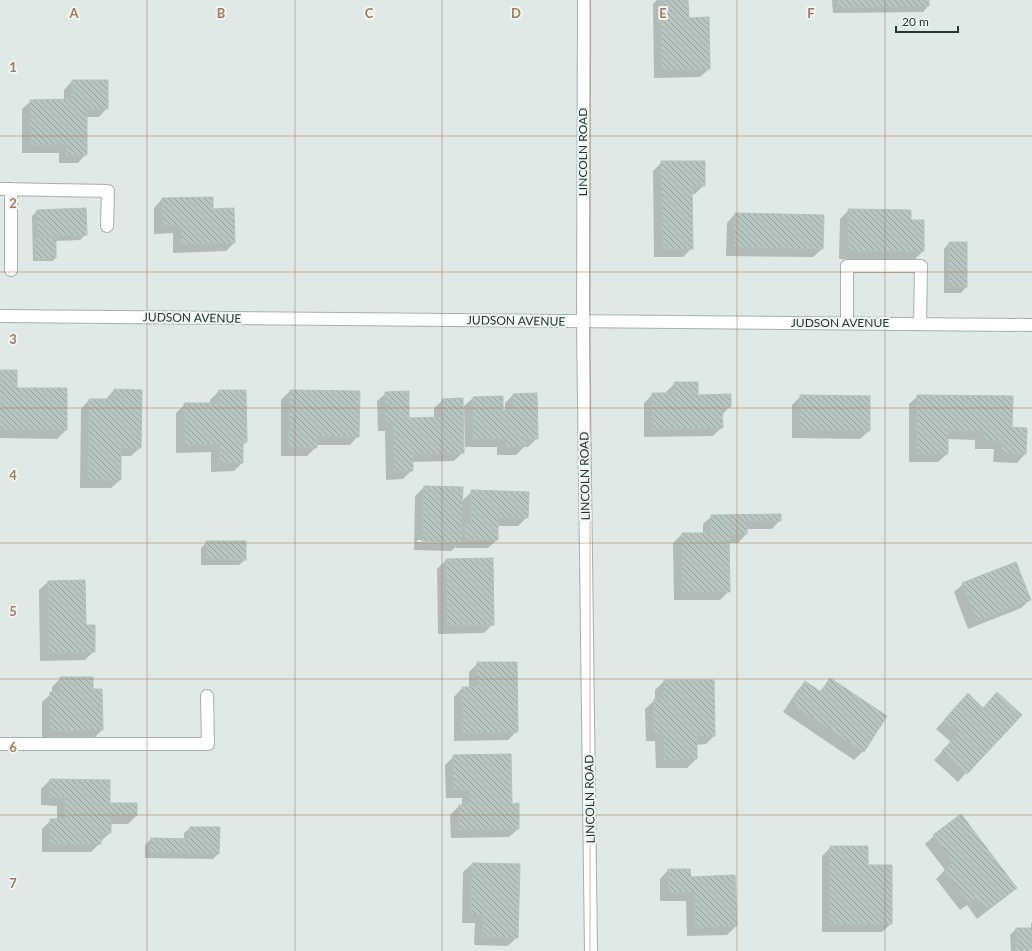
<svg xmlns="http://www.w3.org/2000/svg" width="1032" height="951" font-family="Lato,sans-serif">
<style>
.shadow{fill:#0003;fill-rule:evenodd}
.building{fill:url(#building-back-hatch);stroke:#b2c2be}
.lines{fill:none;stroke-linecap:round;stroke-linejoin:round}
.lane-casing{stroke:#a3b0ad;stroke-width:14}
.street-casing{stroke:#a3b0ad;stroke-width:14}
.secondary-casing{stroke:#a0b4af;stroke-width:14}
.lane{stroke:#fff;stroke-width:12}
.street{stroke:#fff;stroke-width:12}
.secondary{stroke:#fff;stroke-width:12}
.grid{fill:none;stroke:#ab7854;stroke-width:1;stroke-opacity:0.55}
.labels{text-anchor:middle;stroke-width:4;stroke-linejoin:round;paint-order:stroke}
.street-label{font-size:12px;fill:#223835;stroke:#eff6f4}
.grid-label{font-size:13px;text-anchor:middle;font-weight:bold;fill:#ab7854;stroke:#eff6f4;stroke-width:4;stroke-linejoin:round;paint-order:stroke}
</style>
<defs>
<pattern id="building-back-hatch" width="6" height="6" patternUnits="userSpaceOnUse"><rect width="6" height="6" fill="#b8c6c2"/><path d="M-1 5l2 2M0 0l6 6M5-1l2 2" fill="none" stroke="#95a29e"/></pattern>
</defs>
<rect width="100%" height="100%" fill="#dfe9e6"/>
<g class="shadow">
<path d="M657,0H687L688,19L709,69L700,77L654,78L653,4Z"/>
<path d="M832,0H928V6L923,12L833,13Z"/>
<path d="M72,81L107,108L99,117H86V154L78,163H59V153H22V109L31,101L64,100V90Z"/>
<path d="M662,162L704,185L695,194H691L692,248L683,257H654L653,171Z"/>
<path d="M162,199L212,210L234,243L226,251L173,253V233L154,234V208Z"/>
<path d="M849,210L910,221L923,251L914,260L839,259L840,219Z"/>
<path d="M37,211L86,234L80,240L55,241V258L53,261H33L32,216Z"/>
<path d="M735,214L822,249L813,257L726,256L727,223Z"/>
<path d="M949,243L966,287L961,293H944V249Z"/>
<path d="M0,371L16,389L66,430L57,439L0,438Z"/>
<path d="M675,383L697,396L730,406L722,415V427L713,436L644,437V403L653,394H666V392Z"/>
<path d="M114,390L140,448L131,456H120V480L111,488H80L81,409L89,400L106,399Z"/>
<path d="M219,391L246,442L242,446V463L234,471L211,472V452L176,453V413L185,404H210V400Z"/>
<path d="M290,391L358,436L350,445H316V447L307,456H281V400Z"/>
<path d="M386,393L408,419L434,418V408L443,400L463,452L454,461L412,462V470L403,479L386,480L385,431H378L377,401Z"/>
<path d="M513,395L537,438L528,447H524L516,455H497V447H465L464,406L473,398L502,411H505V403Z"/>
<path d="M801,396L869,431L860,439L792,438V405Z"/>
<path d="M918,396L1011,428L1025,454L1017,463L993,462L994,449H975V440L947,439V454L938,462H909V404Z"/>
<path d="M424,487L461,502L472,491L527,517L518,526H497V540L488,548H456L457,546L451,551L414,550L415,496ZM417,540L453,541V543L417,542Z"/>
<path d="M712,516L780,520L772,529H746V534L738,543H729V591L720,600H674L673,543L682,534H703V524Z"/>
<path d="M207,542L245,560L239,565H201V548Z"/>
<path d="M492,559L493,624L484,633L438,634L437,569L446,560Z"/>
<path d="M48,582L85,626L94,651L85,660L40,661L39,590Z"/>
<path d="M963,584L1030,600L1021,608L968,629L954,592Z"/>
<path d="M478,663L517,731L508,740L454,741V697L462,688H469V672Z"/>
<path d="M61,678L92,690L102,730L93,739H42V702L52,693V687Z"/>
<path d="M830,680L863,751L854,760L783,712L797,691L805,683L819,692Z"/>
<path d="M664,681H713L714,736L706,744L696,745V759L687,768H656L655,741H646L645,709L655,700V690Z"/>
<path d="M960,703L966,773L958,782L934,760L951,742L936,729Z"/>
<path d="M454,756L511,805L518,829L509,837L451,838L450,815L459,806H462V798H446L445,765Z"/>
<path d="M50,780L109,804L136,816L128,824H110V833L100,842V843L91,852H42V829L51,820H57V806L41,805V789Z"/>
<path d="M190,828L218,854L213,859L145,858V845L151,839L184,840V833Z"/>
<path d="M934,836L1015,888L1007,896L977,919L967,905L960,910L936,879L945,870L925,844Z"/>
<path d="M831,847L867,866L891,924L882,932H822V856Z"/>
<path d="M472,864L517,937L508,946L474,945L475,923H462L463,872Z"/>
<path d="M668,870L690,878L736,926L727,935L687,936L686,901H660V879Z"/>
<path d="M1032,922V951H1011L1010,935L1016,929H1031V924Z"/>
</g>
<g class="building">
<path d="M661,0H688L689,18L709,17L710,69L662,70Z"/>
<path d="M838,0H929V6L838,8Z"/>
<path d="M72,80H108V109H87V155H67V144L31,145L30,100L72,99Z"/>
<path d="M661,161H705V186H692L693,249H663Z"/>
<path d="M213,197V209L234,208L235,243L182,244L181,225L163,226L162,198Z"/>
<path d="M86,208L87,235L38,236L37,210Z"/>
<path d="M848,209L911,210V220H924V251H848Z"/>
<path d="M735,213L824,215L823,249L734,247Z"/>
<path d="M35,238H56V258L35,259Z"/>
<rect x="949" y="242" width="18" height="45"/>
<path d="M0,370H17V388H67V430H0Z"/>
<path d="M674,382H698V395L731,394V407H722L723,428L653,429L652,393H674Z"/>
<path d="M114,389L142,390L141,448H121V480H88L89,399H114Z"/>
<path d="M219,390H246L247,442H243V463H220V444L185,445L184,403H219Z"/>
<path d="M290,390L360,391L359,437L317,436V448L289,447Z"/>
<path d="M409,391V418L443,417L442,399L463,398L464,453L413,454V471H394L393,422H386L385,392Z"/>
<path d="M537,393L538,439H526V446L506,447V439H473V397L503,396V410H513V394Z"/>
<path d="M800,395L870,396V431L800,430Z"/>
<path d="M917,395L1013,396L1012,427L1027,428L1026,454H1002V441L984,440V431H948V454H917Z"/>
<path d="M424,486L463,487L461,543L422,541Z"/>
<path d="M471,490L529,492L528,518L498,517V540L465,539V523H471Z"/>
<path d="M781,514V521H747V534L729,535L730,592H682V533H711V515Z"/>
<path d="M206,541H246V560L206,559Z"/>
<path d="M493,558L494,625H447L446,559Z"/>
<path d="M1016,562L1031,600L977,621L962,583Z"/>
<path d="M85,580L86,625H95V652L49,653L48,581Z"/>
<path d="M477,662H517L518,732L463,733L462,687H478Z"/>
<path d="M60,677H93V689H102L103,730L50,731V692H60Z"/>
<path d="M830,678L887,716L864,752L791,703L805,681L821,692Z"/>
<path d="M664,680H714L715,736H697V759L664,760V733H654V699H664Z"/>
<path d="M997,692L1022,715L967,774L942,751L959,733L944,720L968,693L983,708Z"/>
<path d="M511,754L512,804L519,803V829L459,830V805H470V790H454L453,755Z"/>
<path d="M50,779L110,780V803H137V816H111V833H101V844H50V819H65V797H49Z"/>
<path d="M961,814L1017,888L986,911L976,897L969,902L944,870L954,862L933,835Z"/>
<path d="M190,827H220L219,854L150,852L151,838L189,839Z"/>
<path d="M830,846H868V865H892V924H830Z"/>
<path d="M472,863L520,864L518,938L483,937V915L471,914Z"/>
<path d="M668,869H690L691,877L735,875L737,926L696,928L694,892L669,893Z"/>
<rect x="1016" y="928" width="16" height="23"/>
</g>
<g class="lines">
<g class="lane-casing">
<g id="lane">
<path d="M0,189L108,191L107,226"/>
<path d="M11,189V270"/>
<path d="M847,323V266H921L920,324"/>
<path d="M0,744H208L207,696"/>
</g>
</g>
<g class="street-casing">
<path id="street" d="M584,0L583,322L591,951"/>
</g>
<g class="secondary-casing">
<path id="secondary" d="M0,316L1032,325"/>
</g>
<use href="#lane" class="lane"/>
<use href="#street" class="street"/>
<use href="#secondary" class="secondary"/>
</g>
<path class="grid" d="M147,0V951M295,0V951M442,0V951M590,0V951M737,0V951M885,0V951M0,136H1032M0,272H1032M0,408H1032M0,543H1032M0,679H1032M0,815H1032"/>
<g class="labels">
<g class="street-label">
<text transform="translate(583 152) rotate(-90)" y="4">LINCOLN ROAD</text>
<text transform="translate(192 318) rotate(1)" y="4">JUDSON AVENUE</text>
<text transform="translate(516 321) rotate(1)" y="4">JUDSON AVENUE</text>
<text x="840" y="327">JUDSON AVENUE</text>
<text transform="translate(585 476) rotate(-91)" y="4">LINCOLN ROAD</text>
<text transform="translate(590 799) rotate(-91)" y="4">LINCOLN ROAD</text>
</g>
</g>
<g class="grid-label">
<text x="74" y="18">A</text>
<text x="221" y="18">B</text>
<text x="369" y="18">C</text>
<text x="516" y="18">D</text>
<text x="663" y="18">E</text>
<text x="811" y="18">F</text>
<text x="13" y="72">1</text>
<text x="13" y="208">2</text>
<text x="13" y="344">3</text>
<text x="13" y="480">4</text>
<text x="13" y="616">5</text>
<text x="13" y="752">6</text>
<text x="13" y="888">7</text>
</g>
<path d="M896 26v6h62v-6" fill="none" stroke="#223835" stroke-width="2"/>
<text x="902" y="26" font-size="12" fill="#223835" stroke="#eff6f4" stroke-width="3" paint-order="stroke">20 m</text>
</svg>
